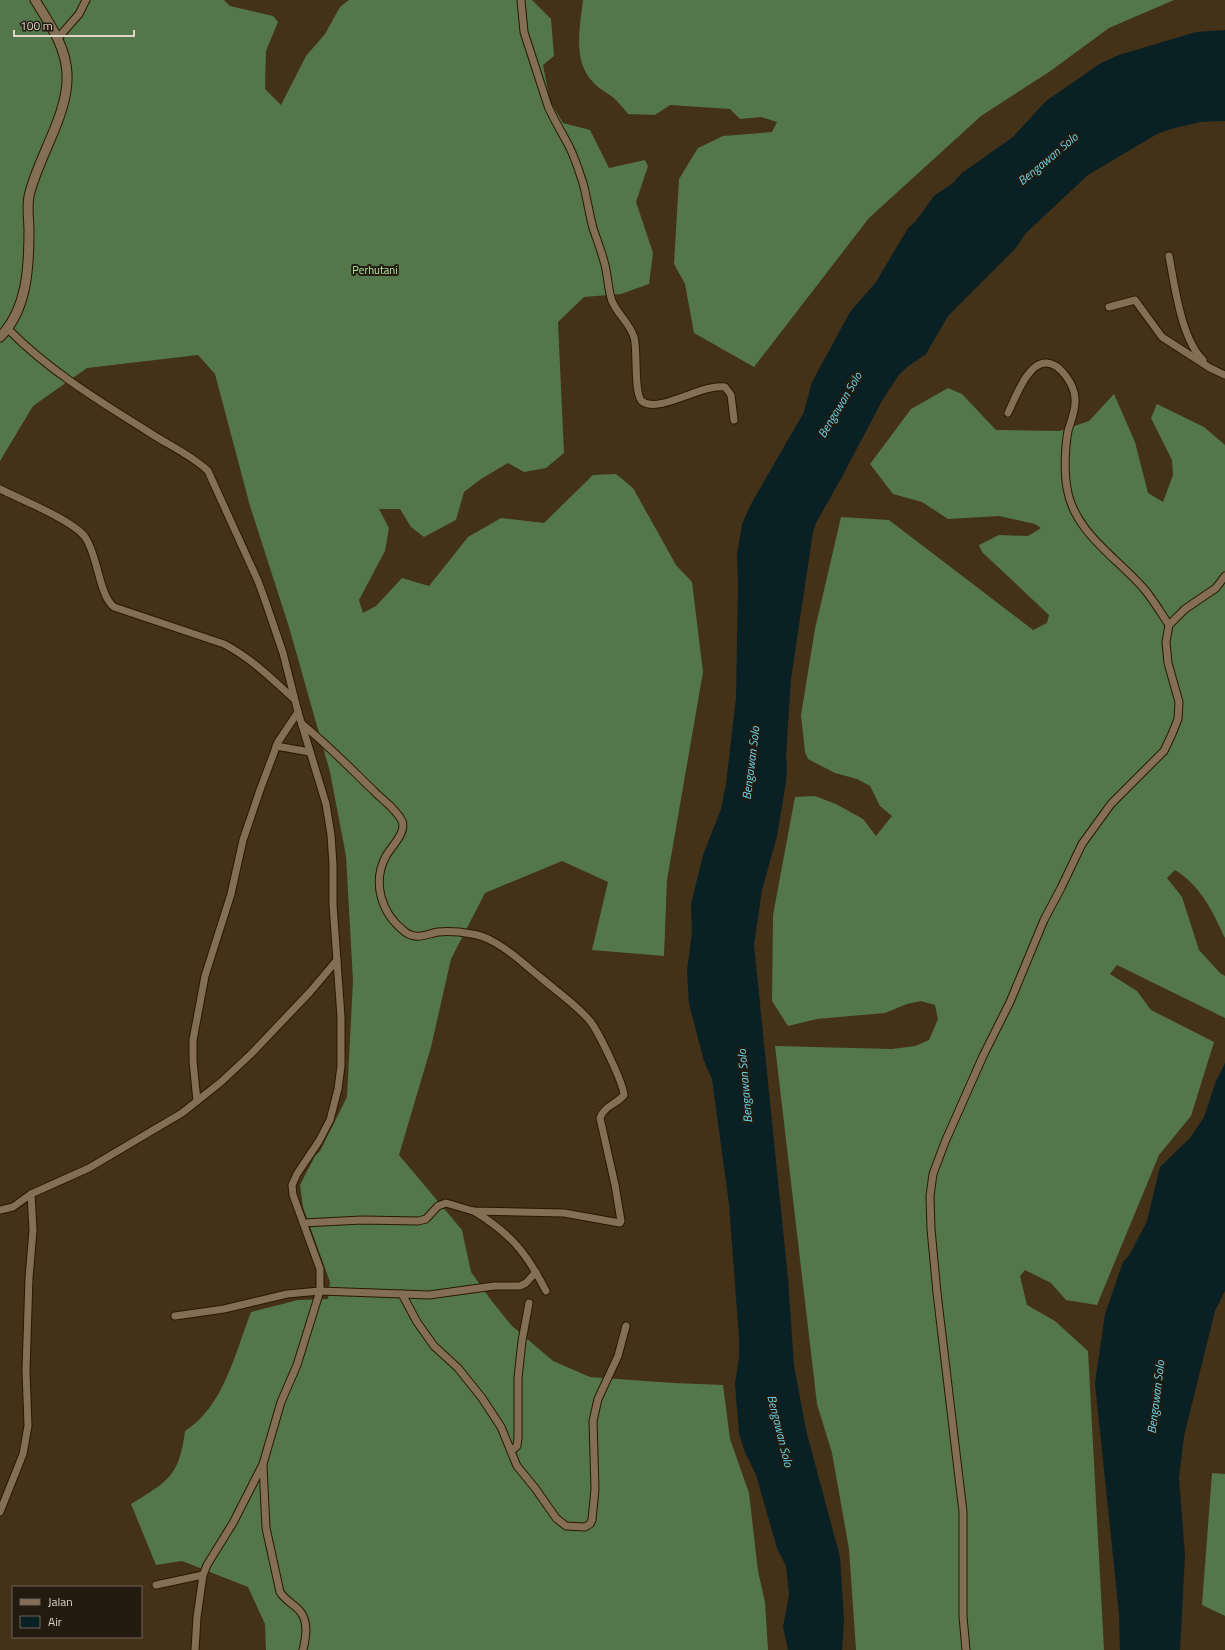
<svg xmlns="http://www.w3.org/2000/svg" width="1225" height="1650" font-family="'Titillium Web',sans-serif">
<style>
.forest{fill:#54764b}
.water{fill:#092125}
.lines{fill:none;stroke-linecap:round;stroke-linejoin:round}
.minor-casing{stroke:#291801;stroke-width:9}
.tertiary-casing{stroke:#291801;stroke-width:11}
.minor{stroke:#846f55;stroke-width:7}
.tertiary{stroke:#846f55;stroke-width:9}
.labels{text-anchor:middle;stroke-width:4;stroke-linejoin:round;paint-order:stroke}
.park-label{font-size:11px;fill:#b7eda9;stroke:#231b10}
.water-label{font-size:12px;font-style:italic;fill:#6ad8f0;stroke:#231b10}
</style>
<rect width="100%" height="100%" fill="#433118"/>
<g class="forest">
<path d="M0,0H224L230,6L273,16L278,22L266,51L265,89L281,105L306,56L325,34L340,7L349,0H532L551,19L554,56L543,65L550,101L563,123L590,130L609,168L645,160L648,166L636,202L653,253L649,284L621,294L584,297L558,322L564,453L546,468L524,472L508,463L481,479L464,492L456,520L424,537L411,527L400,509H379L389,528L385,551L359,600L363,613L376,606L402,578L429,586L468,537L501,518L544,523L593,475L616,474L633,488L676,565L692,582L703,672L667,880L664,956L592,950L608,882L562,861L485,893L451,959L431,1047L399,1155L462,1230L471,1272L491,1300L511,1325L553,1361L590,1377L674,1383L723,1385L730,1439L749,1493L758,1571L765,1602L768,1650H266L265,1624L248,1587L182,1561L156,1565L131,1504C168,1481 179,1477 185,1431C224,1406 235,1353 251,1312L298,1300L328,1299L330,1282L303,1207L300,1185L315,1156L320,1151L347,1097L353,981L346,856L330,772L289,627L250,506L215,374L198,355L87,368L33,406L0,461Z"/>
<path d="M583,0H1174L1109,28L1049,72L981,116L869,218L754,367L694,333L685,284L674,264L679,179L698,148L723,136L772,132L777,122L761,117L740,119L730,109L670,105L655,115L628,114C624,109 619,103 614,98C608,93 599,89 594,83C572,62 580,27 583,0Z"/>
<path d="M948,388L962,394L996,430L1060,431L1089,421L1114,394L1135,442L1148,493L1163,502L1173,475L1172,460L1151,418L1157,404L1204,427L1225,445V938C1213,912 1201,886 1175,870L1167,878L1182,897L1199,950L1220,973L1225,976V1018L1117,965L1110,974L1137,991L1151,1010L1214,1042L1191,1116L1159,1155L1097,1305L1066,1300L1051,1283L1025,1270L1020,1276L1027,1305L1055,1321L1088,1351L1104,1650H856L849,1549L832,1453L817,1404L775,1046L892,1049L915,1046L929,1040L938,1019L935,1005L921,1001L907,1004L885,1013L817,1019L788,1026L772,1001L773,915L795,797L815,796L836,804L863,819L876,836L892,816L880,806L870,786L857,779L835,773L808,759L805,752L801,715L815,629L841,517L889,520L1033,630L1047,623L1049,615L982,552L979,545L999,535L1028,536L1041,528L1035,524L999,516L948,519L922,502L893,494L870,464L911,409Z"/>
<path d="M1212,1473L1225,1474V1616L1202,1605Z"/>
</g>
<g class="water">
<path d="M1225,30V121L1200,122L1171,129L1157,134L1088,175L1026,233L1015,249L948,316L926,354L907,367L898,376L883,399L843,475L816,523L813,532L791,679L786,755L787,768L786,782L777,836L762,890L754,945L788,1279L794,1365L806,1430L840,1557L844,1621L842,1650H788L783,1627L789,1595L786,1566L777,1548L756,1475L745,1452L739,1434L735,1384L739,1357V1338L729,1204L712,1079L704,1061L689,1004L687,971L692,932L691,904L703,855L721,809L726,784L736,698L738,585L737,555L742,524L751,504L804,412L812,382L850,312L876,282L908,228L915,222L934,196L953,183L962,173L1013,137L1046,101L1101,63L1119,55L1196,32Z"/>
<path d="M1225,1063V1291L1215,1311L1184,1436L1179,1478L1185,1556L1180,1650H1120L1119,1614L1095,1383L1105,1314L1123,1262L1130,1254L1147,1221L1160,1167L1190,1138L1204,1117L1216,1081Z"/>
</g>
<g class="lines">
<g class="minor-casing">
<g id="minor">
<path d="M521,0L524,32L548,106C554,120 562,133 569,146C575,158 579,171 583,183C587,198 589,213 593,228C597,240 602,253 605,265C608,277 608,290 612,301C617,314 629,322 634,337C638,350 633,397 643,402C661,413 703,383 725,387L731,395L734,420"/>
<path d="M58,38L79,14L86,0"/>
<path d="M1169,256C1175,287 1181,338 1203,360"/>
<path d="M1109,307L1135,300L1162,337L1210,368L1225,375"/>
<path d="M8,329C48,370 99,401 147,431C166,444 192,455 208,471L258,581L266,603L283,653L298,712L326,804L331,835L333,865V905L341,1017V1066L338,1089L330,1120L319,1141L297,1174L292,1185L293,1195L320,1269V1291L297,1365L281,1402L263,1464L233,1523L207,1565L203,1575L197,1617L195,1650"/>
<path d="M1008,413C1015,399 1028,361 1047,363C1061,364 1075,386 1075,399C1076,410 1071,420 1068,431C1065,447 1064,472 1067,488C1074,533 1118,558 1145,590C1154,601 1161,613 1169,625"/>
<path d="M0,489C20,499 74,521 85,537C98,555 99,596 114,607L224,644C251,658 272,679 294,699"/>
<path d="M302,724C328,745 351,769 375,792C384,801 397,810 402,821C407,832 391,847 386,856C372,882 381,913 404,931C416,941 426,934 438,932C449,931 461,932 472,934C480,935 487,938 494,942C511,951 525,965 540,977C556,991 576,1004 590,1021C598,1031 623,1082 624,1095C617,1104 604,1106 600,1118L615,1185L621,1221L620,1223L564,1213L473,1211L446,1203L438,1206L426,1219L418,1221L362,1220L303,1223"/>
<path d="M276,746L310,752"/>
<path d="M197,1101L193,1061V1040L205,976L231,894L243,840L260,790L278,742L298,712"/>
<path d="M0,1210L13,1207L31,1194L89,1168L182,1113L221,1082L251,1054L310,992L337,960"/>
<path d="M474,1211C511,1234 526,1252 546,1291"/>
<path d="M402,1294L429,1295L494,1286H520L526,1283L536,1272"/>
<path d="M175,1316L224,1309L287,1294L320,1291L402,1294L417,1322L434,1346L458,1368L482,1398L501,1427L517,1466L535,1488L556,1518L566,1526L585,1527L590,1524L592,1520L595,1489L593,1421L598,1399L618,1356L626,1326"/>
<path d="M511,1451L517,1446L518,1438V1378L522,1341L529,1303"/>
<path d="M263,1466L266,1528L280,1592C285,1600 292,1603 299,1610C309,1621 306,1637 303,1650"/>
<path d="M0,1512L23,1454L28,1426L26,1370L29,1278L33,1230L31,1194"/>
<path d="M156,1585L203,1575"/>
<path d="M966,1650L963,1616V1512L937,1293L931,1229L930,1196L933,1174L945,1142L983,1056L1010,1002L1044,920L1061,888L1082,844L1111,804L1164,751L1172,734L1178,719L1179,702L1168,663L1166,642L1169,625L1185,609L1216,588L1225,576"/>
</g>
</g>
<g class="tertiary-casing">
<path id="tertiary" d="M0,337C27,310 29,268 29,231C29,218 26,205 30,192C40,154 69,112 67,74C66,46 49,23 35,0"/>
</g>
<use href="#minor" class="minor"/>
<use href="#tertiary" class="tertiary"/>
</g>
<g class="labels">
<g class="park-label">
<text x="375" y="274">Perhutani</text>
</g>
<g class="water-label">
<text transform="translate(1048 159) rotate(-40)" y="4">Bengawan Solo</text>
<text transform="translate(840 405) rotate(-59)" y="4">Bengawan Solo</text>
<text transform="translate(751 763) rotate(-83)" y="4">Bengawan Solo</text>
<text transform="translate(745 1086) rotate(-95)" y="4">Bengawan Solo</text>
<text transform="translate(1156 1397) rotate(-83)" y="4">Bengawan Solo</text>
<text transform="translate(780 1431) rotate(76)" y="4">Bengawan Solo</text>
</g>
</g>
<rect x="12" y="1586" width="130" height="52" fill="#231b10" stroke="#6e6558"/>
<rect x="20" y="1599" width="20" height="6" fill="#846f55" stroke="#6e6558"/>
<text x="48" y="1606" font-size="12" fill="#dfd3c5">Jalan</text>
<rect x="20" y="1616" width="20" height="12" fill="#092125" stroke="#6e6558"/>
<text x="48" y="1626" font-size="12" fill="#dfd3c5">Air</text>
<path d="M14 30v6h120v-6" fill="none" stroke="#dfd3c5" stroke-width="2"/>
<text x="20" y="30" font-size="12" fill="#dfd3c5" stroke="#231b10" stroke-width="3" paint-order="stroke">100 m</text>
</svg>
